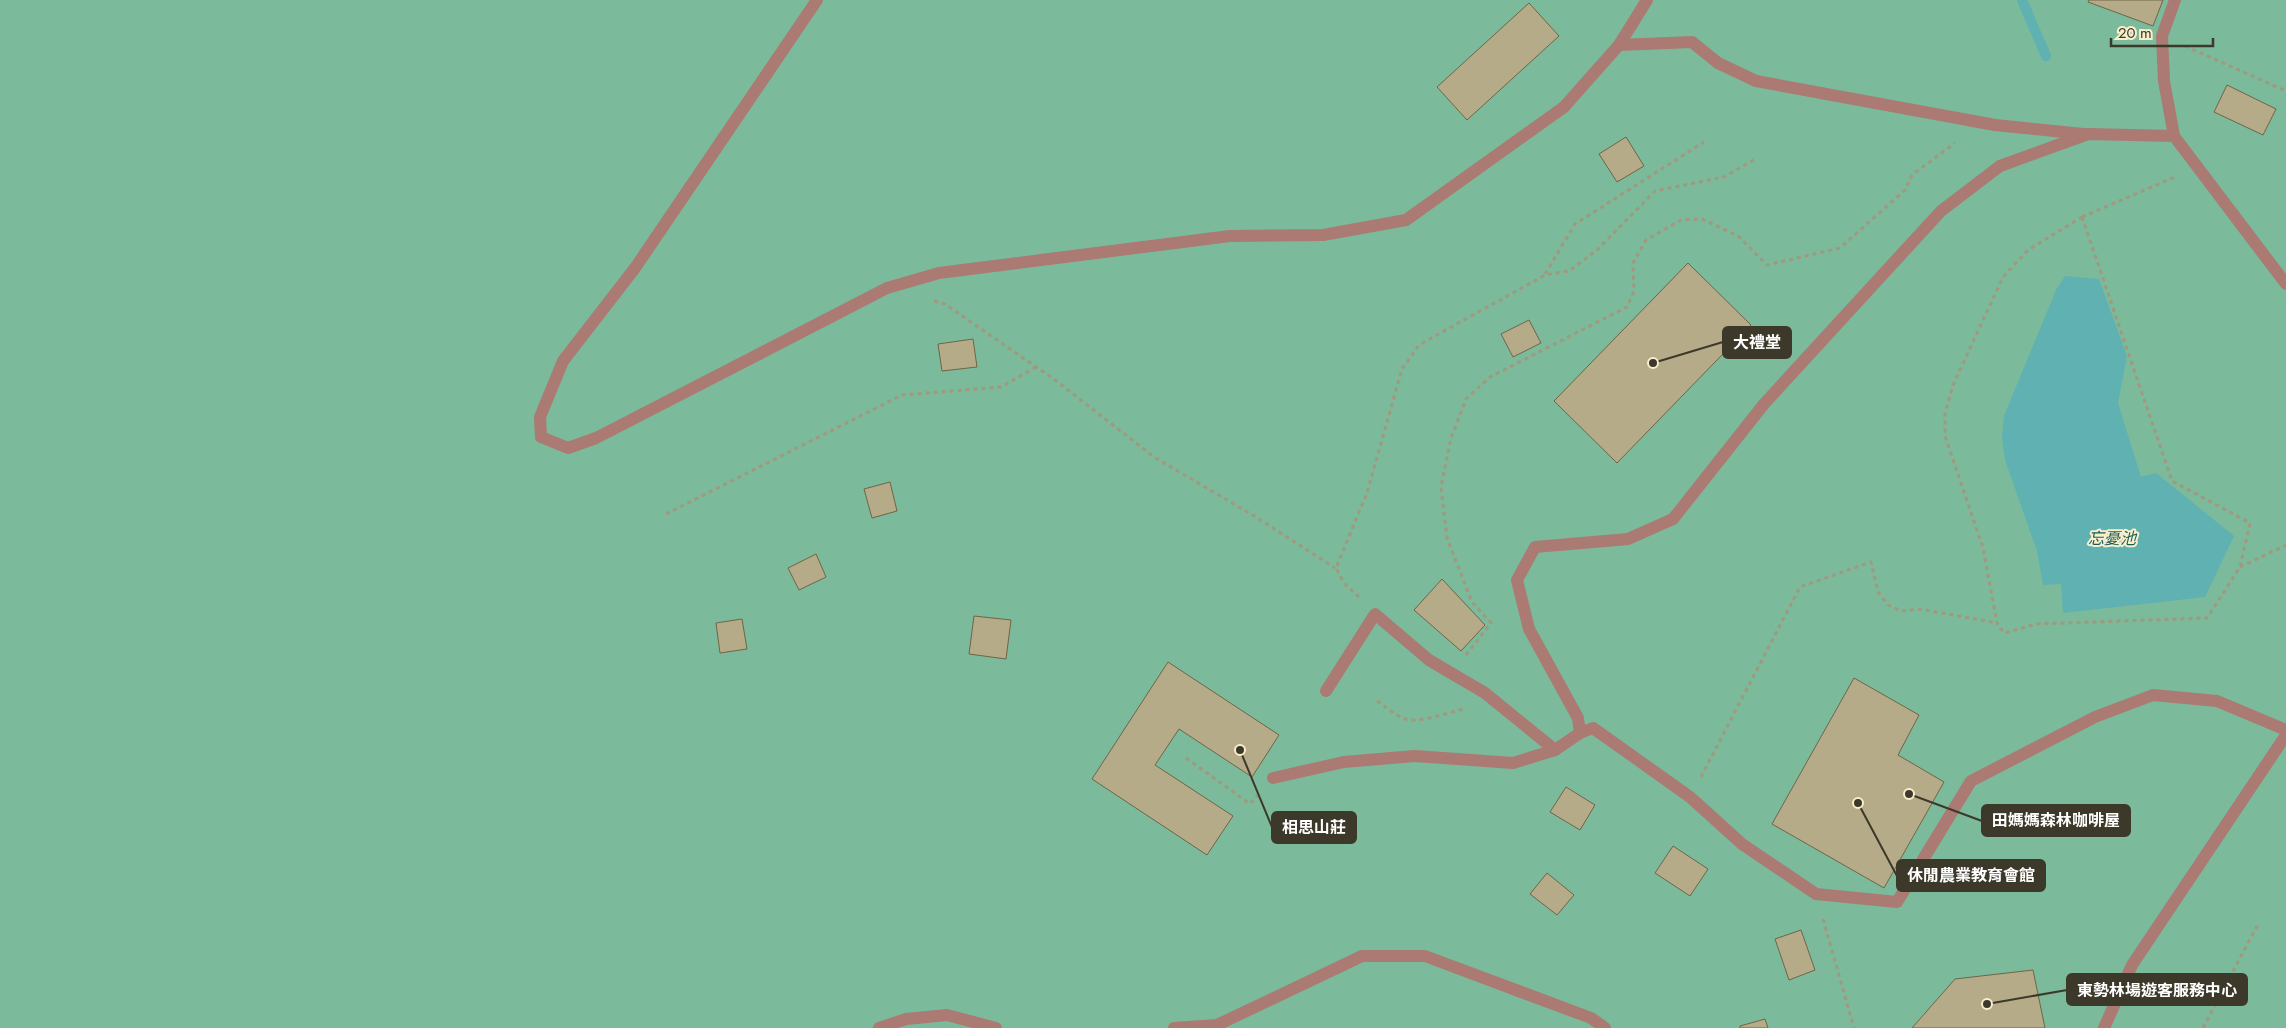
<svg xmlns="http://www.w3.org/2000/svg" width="2286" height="1028" font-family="Jost,'Noto Sans TC',sans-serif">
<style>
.forest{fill:#7bba9b}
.water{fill:#5fb1b2}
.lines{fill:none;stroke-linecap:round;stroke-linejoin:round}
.stream{stroke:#5fb1b2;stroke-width:10}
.building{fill:#b6ab89;stroke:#6f6546}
.path{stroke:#a1987e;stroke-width:3;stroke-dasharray:4 4;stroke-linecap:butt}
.minor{stroke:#ab7a73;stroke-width:12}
.labels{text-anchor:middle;stroke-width:4;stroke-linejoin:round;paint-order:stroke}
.water-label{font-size:16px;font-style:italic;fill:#165c5d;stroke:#faefcb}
.leader{fill:none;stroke:#3c382a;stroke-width:2}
.callout-dot{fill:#3c382a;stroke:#faefcb;stroke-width:2}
.callout{fill:#3c382a;stroke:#3c382a;stroke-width:2}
.callout-label{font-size:16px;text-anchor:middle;font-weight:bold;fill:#fff}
</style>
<rect width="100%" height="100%" fill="#ede1be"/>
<rect class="forest" x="0" y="0" width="2286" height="1028"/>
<path class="water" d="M2065,276L2099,279L2127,356L2118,403L2141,477L2156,473L2234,536L2205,597L2063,613L2061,584L2043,585L2037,551L2005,460L2002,438L2004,416L2056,290Z"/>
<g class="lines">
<path class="stream" d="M2022,0L2046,56"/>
</g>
<g class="building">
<path d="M2089,0H2163L2153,26L2088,2Z"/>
<path d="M1529,3L1559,36L1467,120L1437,87Z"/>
<path d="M2227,85L2276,109L2263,135L2214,112Z"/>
<path d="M1626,137L1644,166L1617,182L1599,154Z"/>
<path d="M1688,263L1751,325L1617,463L1554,401Z"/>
<path d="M1529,320L1541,343L1513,357L1501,334Z"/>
<path d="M973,339L977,367L942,371L938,344Z"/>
<path d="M890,482L897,511L872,518L864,489Z"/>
<path d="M816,554L826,577L799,590L788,568Z"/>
<path d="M1442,579L1485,625L1461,651L1414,610Z"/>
<path d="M974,616L1011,620L1006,659L969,654Z"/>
<path d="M742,619L747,649L720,653L716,623Z"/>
<path d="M1168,662L1279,735L1252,777L1179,729L1155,765L1233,816L1207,855L1092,779Z"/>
<path d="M1854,678L1919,715L1898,755L1944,782L1884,888L1772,824Z"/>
<path d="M1566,787L1595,805L1580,830L1550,812Z"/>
<path d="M1673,846L1708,869L1690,896L1655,873Z"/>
<path d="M1547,873L1574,895L1557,915L1530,894Z"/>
<path d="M1801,930L1815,970L1789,980L1775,939Z"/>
<path d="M2033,970L2045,1028H1912L1955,979Z"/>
<path d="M1765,1019L1768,1028H1740V1026Z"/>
</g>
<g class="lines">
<g class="path">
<path d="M2185,46L2286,91"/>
<path d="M2082,217L2172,481L2250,523L2240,567L2207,618L2036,624L2004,633L1997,623L1983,548L1945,436V414L1953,385L2003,277L2028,250Z"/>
<path d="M2082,217L2175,177"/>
<path d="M1545,274L1575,224L1704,142"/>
<path d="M934,301L945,304L1055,380L1154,457L1256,517L1335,568"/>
<path d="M666,514L902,395L1001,387L1036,367"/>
<path d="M2240,567L2286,545"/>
<path d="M1359,597L1344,583L1336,568L1367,493L1402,369L1419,345L1545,275L1569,271L1597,250L1655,191L1724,177L1755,159"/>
<path d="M1466,655L1491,623L1472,602L1447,538L1441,487L1451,438L1466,399L1490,377L1627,307L1634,291L1633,263L1646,240L1681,220L1702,219L1738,236L1767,265L1840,248L1905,190L1912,175L1955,143"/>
<path d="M1377,701C1386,707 1394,714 1403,718C1416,725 1449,712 1464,709"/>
<path d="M1186,758L1250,804L1258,795"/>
<path d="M1701,777L1800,587L1871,562L1878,592L1888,605L1901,611L1920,609L1997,623"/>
<path d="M1823,919L1854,1028"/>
<path d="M2203,1028L2258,924"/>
</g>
<g class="minor">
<path d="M817,0L635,268L563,361L540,417L541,437L568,448L596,438L887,288L939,273L1230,236L1323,235L1406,220L1564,107L1619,45L1647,0"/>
<path d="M2175,0L2162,36L2164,81L2174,136L2286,284"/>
<path d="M1619,45L1692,42L1718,63L1756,81L1995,125L2083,134"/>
<path d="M1326,691L1375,614L1429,660L1485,693L1555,750L1580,733L1578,718L1529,629L1517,580L1535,547L1628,539L1673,519L1764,404L1941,211L2000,166L2088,134L2174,136"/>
<path d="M1580,733L1593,728L1690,797L1742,844L1816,894L1897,902L1971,781L2095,717L2153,695L2217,701L2286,730"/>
<path d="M1273,778L1344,762L1415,756L1513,763L1555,750"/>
<path d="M879,1028L906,1019L947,1015L996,1028"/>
<path d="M1174,1028L1217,1025L1362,956H1425L1591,1018L1605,1028"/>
<path d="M2104,1028L2132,965L2286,735"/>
</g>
</g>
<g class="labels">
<g class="water-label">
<text x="2112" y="544">忘憂池</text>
</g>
</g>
<path class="leader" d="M1653 363L1723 342M1909 794L1982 821M1240 750L1272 827M1858 803L1897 876M1987 1004L2067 990"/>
<g class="callout-dot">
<circle cx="1653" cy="363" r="5"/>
<circle cx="1909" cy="794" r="5"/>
<circle cx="1240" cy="750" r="5"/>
<circle cx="1858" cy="803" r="5"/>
<circle cx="1987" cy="1004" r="5"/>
</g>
<g class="callout">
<rect x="1723" y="327" width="68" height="31" rx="5"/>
<rect x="1982" y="805" width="148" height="31" rx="5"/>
<rect x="1272" y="812" width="84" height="31" rx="5"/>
<rect x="1897" y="860" width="148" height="31" rx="5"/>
<rect x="2067" y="974" width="180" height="31" rx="5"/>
</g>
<g class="callout-label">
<text x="1757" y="348">大禮堂</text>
<text x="2056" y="826">田媽媽森林咖啡屋</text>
<text x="1314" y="833">相思山莊</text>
<text x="1971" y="881">休閒農業教育會館</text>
<text x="2157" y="996">東勢林場遊客服務中心</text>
</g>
<path d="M2111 38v8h102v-8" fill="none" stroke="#3c382a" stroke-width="2.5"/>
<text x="2118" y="38" font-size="15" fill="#3c382a" stroke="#faefcb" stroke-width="4" paint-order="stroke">20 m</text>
</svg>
